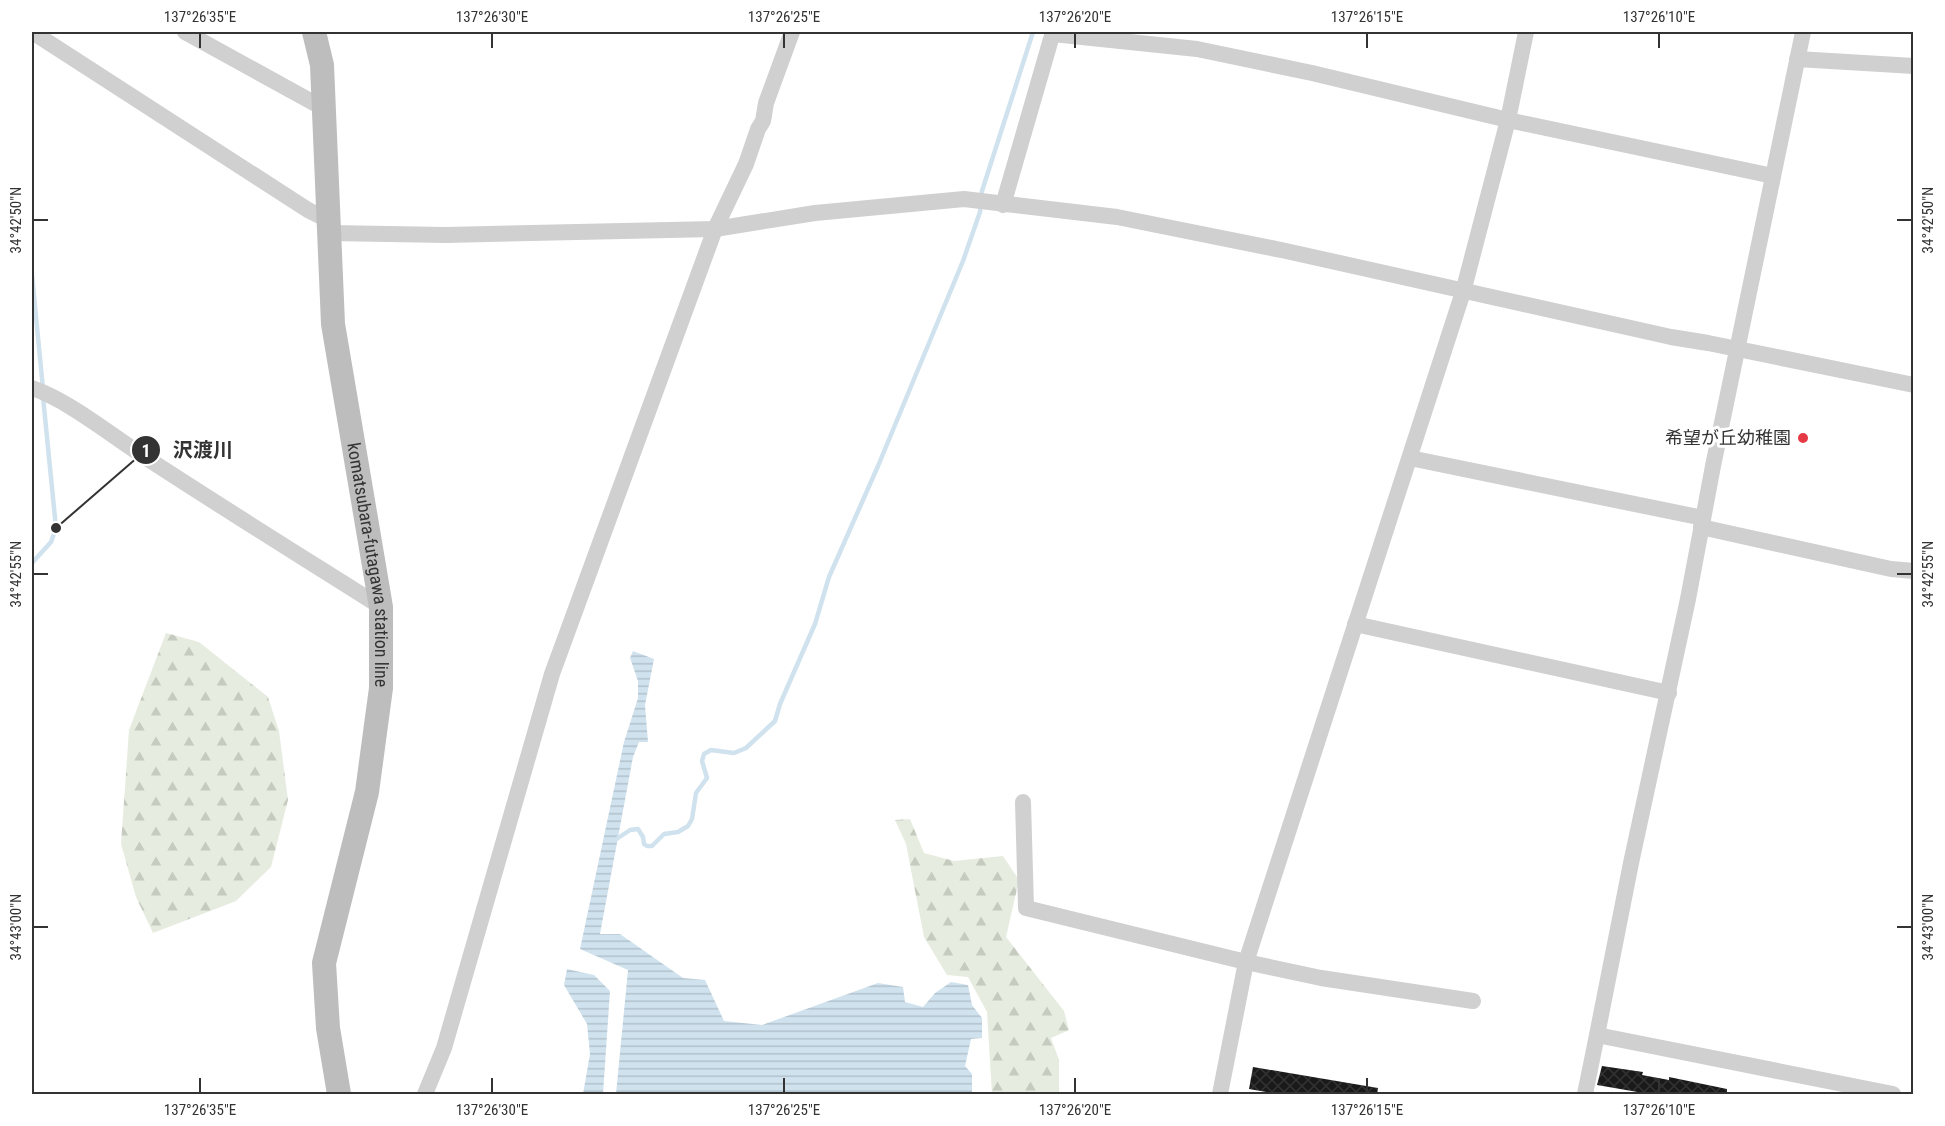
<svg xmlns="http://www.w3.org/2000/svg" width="1945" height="1126" font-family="'Roboto Condensed','Noto Sans JP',sans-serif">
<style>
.forest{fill:url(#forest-firs)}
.water{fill:url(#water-rules)}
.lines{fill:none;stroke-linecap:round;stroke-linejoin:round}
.stream{stroke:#cfe2ee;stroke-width:4.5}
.building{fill:url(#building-cross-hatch)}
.minor{stroke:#d0d0d0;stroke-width:16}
.secondary{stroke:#bdbdbd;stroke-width:24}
.ticks{fill:none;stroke:#333;stroke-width:2}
.poi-dot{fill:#e63946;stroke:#fff;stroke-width:2}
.labels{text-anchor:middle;stroke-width:6;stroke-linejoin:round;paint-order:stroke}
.poi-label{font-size:18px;fill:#333;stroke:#fff;text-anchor:end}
.street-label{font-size:18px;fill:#333;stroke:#fff}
.leader{fill:none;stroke:#333;stroke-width:2}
.callout-dot{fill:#333;stroke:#fff;stroke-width:2}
.mark-label{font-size:18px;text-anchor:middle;font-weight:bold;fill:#fff}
.callout-label{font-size:20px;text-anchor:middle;font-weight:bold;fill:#333;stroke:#fff;stroke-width:6;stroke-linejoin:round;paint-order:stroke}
.neatline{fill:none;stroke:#333;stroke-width:2}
.ticks-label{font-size:15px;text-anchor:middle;fill:#333}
</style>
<defs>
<pattern id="forest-firs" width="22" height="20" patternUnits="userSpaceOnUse" patternTransform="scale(1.5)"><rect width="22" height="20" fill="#e6ecdf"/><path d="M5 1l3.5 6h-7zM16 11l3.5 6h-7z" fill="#c6cbc0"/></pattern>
<pattern id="water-rules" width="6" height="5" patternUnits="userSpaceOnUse" patternTransform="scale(1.5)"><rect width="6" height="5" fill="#cfe2ee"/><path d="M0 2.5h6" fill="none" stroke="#b2c2cd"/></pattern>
<pattern id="building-cross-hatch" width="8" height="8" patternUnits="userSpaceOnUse" patternTransform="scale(1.5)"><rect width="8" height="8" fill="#1a1a1a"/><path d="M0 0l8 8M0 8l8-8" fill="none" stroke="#333"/></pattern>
</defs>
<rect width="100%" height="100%" fill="#fff"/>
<g class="forest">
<path d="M166,633L199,642L268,697L279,731L288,800L271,867L236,901L153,933L136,897L121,844L129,730Z"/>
<path d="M910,819L924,853L954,861L1003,856L1019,880L1006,937L1064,1011L1069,1030L1051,1038L1059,1060V1094H992L987,1012L968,977L947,975L924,937L906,844L895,820Z"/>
</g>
<g class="water">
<path d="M633,651L654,659L645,705L648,742H639L633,757L600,934H620L683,978L705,980L724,1021L762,1025L878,983L903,987L905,1002L923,1007L935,993L951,982L968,985L972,1005L982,1018V1038L971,1039L965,1066L972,1074V1094H616L628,970L580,949L624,742L638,698V681L630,658Z"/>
<path d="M567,969L594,975L610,991L603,1094H583L590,1054L587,1024L564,985Z"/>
</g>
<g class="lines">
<g class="stream">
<path d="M32,275L43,389"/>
<path d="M32,563L51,542L56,528L43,397"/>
<path d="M615,840L630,830L638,829L643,837L644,844L647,846H652L664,834L678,832L688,826L692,819L696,793L707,778L702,761L704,754L711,750L734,753L746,748L775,721L780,704L815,624L829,577L878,466L963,261L980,212L982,191L1033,32"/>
</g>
</g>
<g class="building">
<path d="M1602,1066L1643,1072L1642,1075L1669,1080V1077L1727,1089V1095H1655L1597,1085Z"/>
<path d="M1253,1067L1378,1088L1377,1095H1284L1249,1089Z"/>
</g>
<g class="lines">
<g class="minor">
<path d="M185,32L323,108"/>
<path d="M1053,34L1197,49L1312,73L1508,120L1773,176"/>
<path d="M37,35L308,210L330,221"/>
<path d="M1797,59L1914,66"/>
<path d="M1003,205L1053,32"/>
<path d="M330,233L446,235L715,229L815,213L964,199L1117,217L1286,251L1671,337L1708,343L1914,385"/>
<path d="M32,388C68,400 112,436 145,457C223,508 302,557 381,607"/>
<path d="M1410,458L1703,518"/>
<path d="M1701,527L1891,569L1914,571"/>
<path d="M1355,624L1669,693"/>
<path d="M1023,802L1026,908L1246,962L1321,978L1473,1001"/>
<path d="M1597,1035L1631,863L1688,599L1713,466L1803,32"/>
<path d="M425,1094L444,1048L552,674L715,229L746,164L758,129L763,121L766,103L792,32"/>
<path d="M1220,1094L1246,962L1463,292L1508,120L1526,32"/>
<path d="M1585,1094L1597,1035L1893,1094"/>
</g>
<path class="secondary" id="s1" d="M314,32L322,65L333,324L381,607V688L367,792L324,963L328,1028L339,1094"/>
</g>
<path class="ticks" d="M200,33V48M492,33V48M784,33V48M1075,33V48M1367,33V48M1659,33V48M33,220H48M1897,220H1912M33,574H48M1897,574H1912M33,927H48M1897,927H1912M200,1078V1093M492,1078V1093M784,1078V1093M1075,1078V1093M1367,1078V1093M1659,1078V1093"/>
<circle class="poi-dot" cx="1803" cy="438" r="6"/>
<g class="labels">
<g class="poi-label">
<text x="1791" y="444">希望が丘幼稚園</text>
</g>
<g class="street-label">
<text dy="6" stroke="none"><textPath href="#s1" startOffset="537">komatsubara-futagawa station line</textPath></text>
</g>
</g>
<path class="leader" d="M56 528L146 450"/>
<g class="callout-dot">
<circle cx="56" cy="528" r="6"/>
<circle cx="146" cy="450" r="15"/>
</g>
<g class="mark-label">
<text x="146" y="457">1</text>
</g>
<g class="callout-label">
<text x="203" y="457">沢渡川</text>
</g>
<rect width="1945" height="1126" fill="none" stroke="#ffffff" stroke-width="66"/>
<rect x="33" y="33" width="1879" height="1060" class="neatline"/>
<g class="ticks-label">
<text x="200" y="22">137°26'35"E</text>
<text x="492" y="22">137°26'30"E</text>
<text x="784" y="22">137°26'25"E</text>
<text x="1075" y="22">137°26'20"E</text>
<text x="1367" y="22">137°26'15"E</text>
<text x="1659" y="22">137°26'10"E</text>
<text transform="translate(1928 220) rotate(-90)" y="5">34°42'50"N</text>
<text transform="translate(16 220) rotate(-90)" y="5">34°42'50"N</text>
<text transform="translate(1928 574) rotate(-90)" y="5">34°42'55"N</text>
<text transform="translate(16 574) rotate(-90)" y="5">34°42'55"N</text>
<text transform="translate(1928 927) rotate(-90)" y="5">34°43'00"N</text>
<text transform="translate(16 927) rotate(-90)" y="5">34°43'00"N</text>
<text x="200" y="1115">137°26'35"E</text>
<text x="492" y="1115">137°26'30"E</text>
<text x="784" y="1115">137°26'25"E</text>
<text x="1075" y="1115">137°26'20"E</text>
<text x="1367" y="1115">137°26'15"E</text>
<text x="1659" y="1115">137°26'10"E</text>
</g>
</svg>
